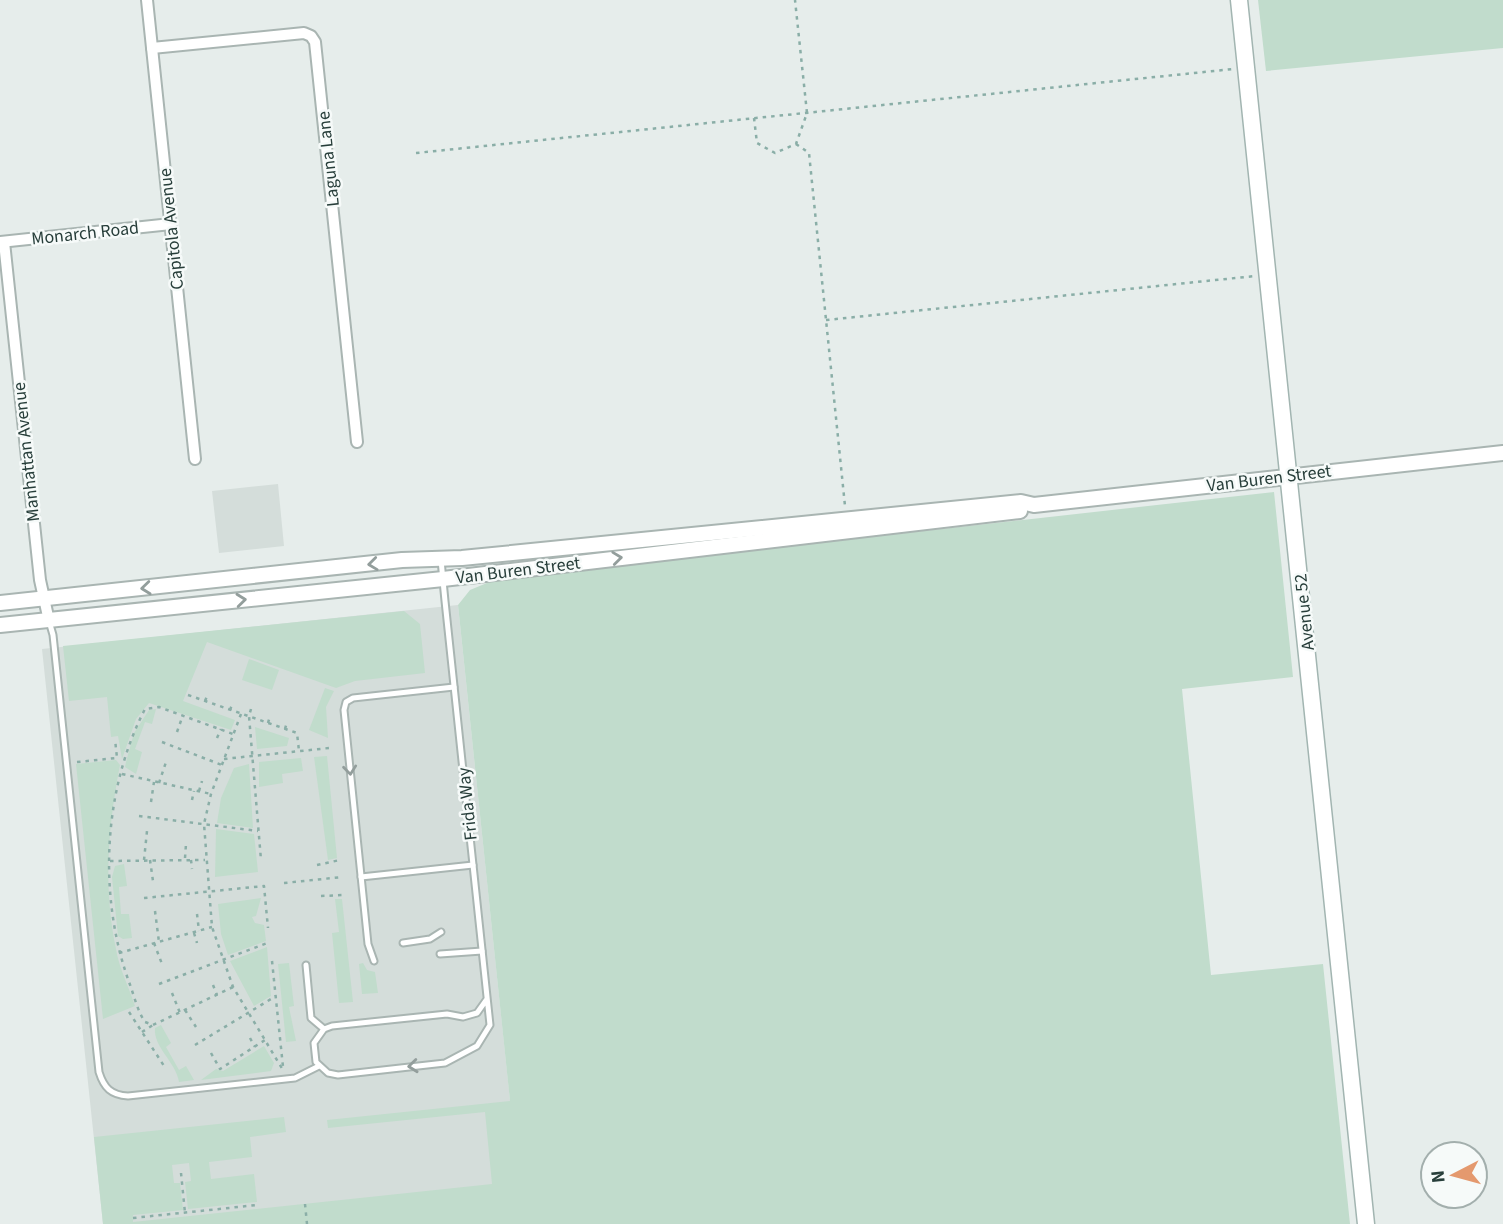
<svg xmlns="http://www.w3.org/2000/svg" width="1503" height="1224" font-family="'Source Sans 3',sans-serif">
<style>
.built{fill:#d4ddda}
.green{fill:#c1dccc}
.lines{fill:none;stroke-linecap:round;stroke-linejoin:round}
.service-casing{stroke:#a9b5b2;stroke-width:9}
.minor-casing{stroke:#a9b5b2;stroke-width:14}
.tertiary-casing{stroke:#a9b5b2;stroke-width:18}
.secondary-casing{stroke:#a2b5b1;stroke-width:19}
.path{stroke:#8aaea7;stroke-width:2.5;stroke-dasharray:3.5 5;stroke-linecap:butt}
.service{stroke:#fff;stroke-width:5}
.minor{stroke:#fff;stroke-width:10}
.tertiary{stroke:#fff;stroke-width:14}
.secondary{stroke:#fff;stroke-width:16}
.oneway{stroke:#939e9c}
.labels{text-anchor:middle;stroke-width:5;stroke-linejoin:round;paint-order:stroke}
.street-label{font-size:18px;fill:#273e3a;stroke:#f6faf9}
</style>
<rect width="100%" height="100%" fill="#e6edeb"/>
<g class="built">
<path d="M278,484L284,546L219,553L212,491Z"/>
<path d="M458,605L523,1224H103L42,649Z"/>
</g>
<g class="green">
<path d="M1258,0H1503V48L1266,71Z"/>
<path d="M1274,492L1293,677L1182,689L1211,975L1323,964L1350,1224H103L94,1137L284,1117L286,1132L250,1137L252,1157L209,1162L211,1179L254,1174L257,1202L188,1209L185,1182L191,1181L189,1163L172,1165L174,1183H180L183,1210L133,1215V1222L492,1184L485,1112L328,1128L327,1120L510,1101L458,605L470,590L499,578Z"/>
<path d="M404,611L420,624L425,673L355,681L336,688L207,642L183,701L235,720L231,730L149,703L136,719L122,759L118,736L111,737L107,697L69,701L63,646Z"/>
<path d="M249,659L279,670L272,690L242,680Z"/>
<path d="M325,688L334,691L326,707L328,738L309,730Z"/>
<path d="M156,709L152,724L145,722L135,749L142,752L136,774L125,767L126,762L134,733L149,710Z"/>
<path d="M255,727L289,738L287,746L257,749Z"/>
<path d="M327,756L337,858L328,860L314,757Z"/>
<path d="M301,758L303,771L282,774L283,783L259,787V762Z"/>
<path d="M116,760L120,765C108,827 103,887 116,949C119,968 129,987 135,1006L103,1019L76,764Z"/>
<path d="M249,764L253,828L217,823L221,798L234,768Z"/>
<path d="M216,829L254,834L258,872L215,877Z"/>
<path d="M124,864L127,886L119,887L121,914H129L132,938L123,939L118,936L112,877L115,866Z"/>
<path d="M261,898L256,916L252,917L255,923L264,925L266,941L228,955L221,934L218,904Z"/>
<path d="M335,899H342L353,1002L339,1003L332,933L339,932Z"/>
<path d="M267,947L271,996L254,1006L230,961Z"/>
<path d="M289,963L294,1006L289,1007L296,1041L286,1042L278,964Z"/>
<path d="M363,963L367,970L375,972L378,993L362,994L359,964Z"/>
<path d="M161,1025L171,1043L166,1047L179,1070L186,1066L194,1080L179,1082C176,1062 153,1047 155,1028Z"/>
<path d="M264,1046L274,1063L271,1071L201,1080L216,1069L223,1071Z"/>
</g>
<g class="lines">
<g class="service-casing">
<g id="service">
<path d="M441,560L445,601L490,1025L477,1046L445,1063L338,1075L328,1073L316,1062L314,1043L324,1029L332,1026L447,1014L463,1017L477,1013L487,999"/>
<path d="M49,621L53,635L99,1072C104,1088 111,1095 128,1096L295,1078L319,1066"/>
<path d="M361,877L473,865"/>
<path d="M403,943L430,939L441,932"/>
<path d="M440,954L482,951"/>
<path d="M374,961L368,944L344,710L346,702L353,698L454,687"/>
<path d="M306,965L311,1018L324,1029"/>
</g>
</g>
<g class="minor-casing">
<g id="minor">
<path d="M147,0L195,459"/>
<path d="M152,48L304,33L311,36L315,42L357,442"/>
<path d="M0,242L171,224"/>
<path d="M4,242L40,580L49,621"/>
</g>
</g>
<g class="tertiary-casing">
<g id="tertiary">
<path d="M0,603L402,560L462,558L1021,502L1034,505L1503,453"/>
<path d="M0,625L443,579L1020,511"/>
</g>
</g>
<g class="secondary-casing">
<path id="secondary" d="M1239,0L1366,1224"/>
</g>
<g class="path">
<path d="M754,118L757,143L775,153L796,144L807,113L795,0"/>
<path d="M796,144L809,153L845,506"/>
<path d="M416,153L1233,69"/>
<path d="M826,320L1255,276"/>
<path d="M188,695L297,733L299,751"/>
<path d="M205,701L208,694"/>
<path d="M251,709L249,716L261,860"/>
<path d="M230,710L233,702"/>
<path d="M241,714L211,794L204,824L212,927L233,987L283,1070"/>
<path d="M268,723L270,716"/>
<path d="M285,729L287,722"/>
<path d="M177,732L183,715"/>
<path d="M217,738L221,729"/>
<path d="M162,742L222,765"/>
<path d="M224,759L329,748"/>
<path d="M77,762L117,758L115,739"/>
<path d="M122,774L211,794"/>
<path d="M159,783L167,759"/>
<path d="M199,791L202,781"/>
<path d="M192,800L194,791"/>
<path d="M151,802L154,782"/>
<path d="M139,816L258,831"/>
<path d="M185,858L186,844"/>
<path d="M144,860L147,831"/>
<path d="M150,860L153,881"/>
<path d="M191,860L192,869"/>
<path d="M110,861L205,860"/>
<path d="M317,865L340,860"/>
<path d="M284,883L342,877"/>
<path d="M321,896L344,895"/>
<path d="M144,898L264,886L268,928"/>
<path d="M155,911L159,942"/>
<path d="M197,914L199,931"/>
<path d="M194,933L197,943"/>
<path d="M154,943L162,964"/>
<path d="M119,953L212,927"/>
<path d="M272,961L283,1067"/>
<path d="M159,984L270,942"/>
<path d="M213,985L217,995"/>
<path d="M233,987L153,1025L145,1022C137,1010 134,995 129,982C98,896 103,790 145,709L159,707L233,734"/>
<path d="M172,993L180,1013"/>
<path d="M185,1010L196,1027"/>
<path d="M129,1012L166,1069"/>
<path d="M142,1032L153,1025"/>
<path d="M250,1038L255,1047"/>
<path d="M195,1045L276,996"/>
<path d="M211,1053L220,1069L265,1040"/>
<path d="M181,1173L185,1213"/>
<path d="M305,1204L307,1224"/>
<path d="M133,1218L257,1205"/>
</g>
<use href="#service" class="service"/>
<use href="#minor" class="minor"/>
<use href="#tertiary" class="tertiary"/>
<use href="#secondary" class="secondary"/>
</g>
<defs><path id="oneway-chevron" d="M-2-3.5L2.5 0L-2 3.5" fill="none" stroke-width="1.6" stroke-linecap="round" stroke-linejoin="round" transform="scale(1.75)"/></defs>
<g class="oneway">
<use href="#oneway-chevron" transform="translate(617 558) rotate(-7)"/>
<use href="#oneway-chevron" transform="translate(373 564) rotate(173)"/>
<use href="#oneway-chevron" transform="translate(146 588) rotate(174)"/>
<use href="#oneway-chevron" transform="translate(241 600) rotate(-6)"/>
<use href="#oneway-chevron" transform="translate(350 770) rotate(84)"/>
<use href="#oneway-chevron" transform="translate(413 1066) rotate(174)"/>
</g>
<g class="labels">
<g class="street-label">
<text transform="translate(328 159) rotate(-96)" y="6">Laguna Lane</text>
<text transform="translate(171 229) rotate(-96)" y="6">Capitola Avenue</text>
<text transform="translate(85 233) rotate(-6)" y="6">Monarch Road</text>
<text transform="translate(26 452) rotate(-96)" y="6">Manhattan Avenue</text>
<text transform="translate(1269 478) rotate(-7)" y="6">Van Buren Street</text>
<text transform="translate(518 570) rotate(-7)" y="6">Van Buren Street</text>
<text transform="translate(1304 612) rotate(-96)" y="6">Avenue 52</text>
<text transform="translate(467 804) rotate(-96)" y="6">Frida Way</text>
</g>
</g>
<g transform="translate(1454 1175) rotate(264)"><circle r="33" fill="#f6faf9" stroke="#a3afad" stroke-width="2"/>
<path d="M0-5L12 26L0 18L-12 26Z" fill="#e4996e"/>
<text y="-10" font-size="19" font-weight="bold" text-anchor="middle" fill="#273e3a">N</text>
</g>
</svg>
